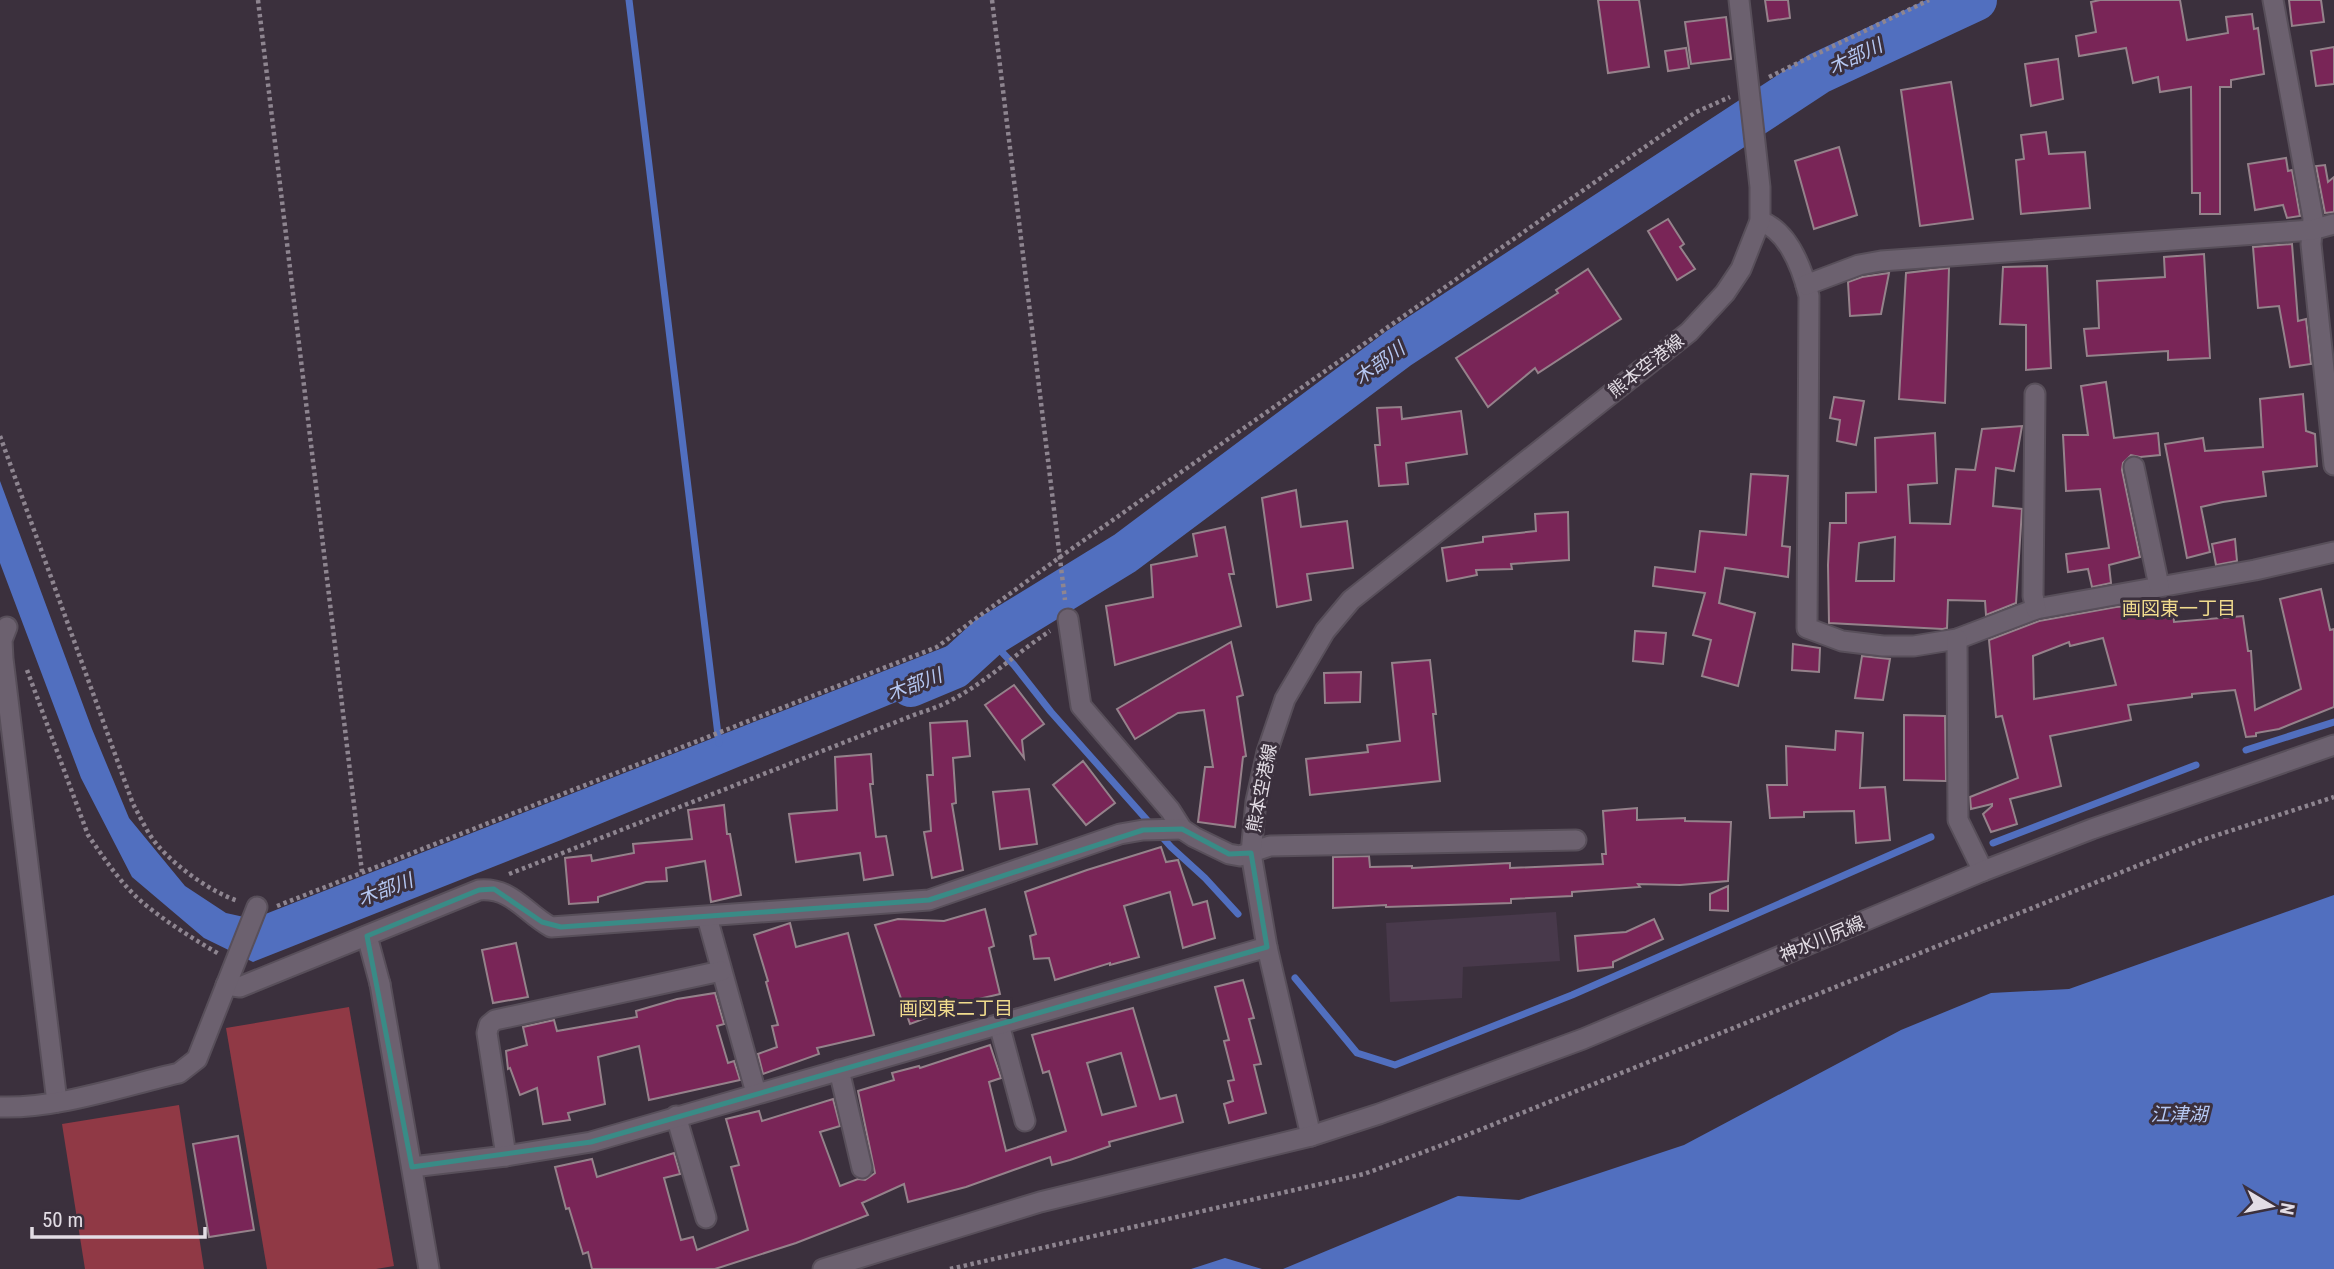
<svg xmlns="http://www.w3.org/2000/svg" width="2334" height="1269" font-family="'Roboto Condensed','Noto Sans JP',sans-serif">
<style>
.built{fill:#48394b}
.green{fill:#903945}
.water{fill:#516fbf}
.lines{fill:none;stroke-linecap:round;stroke-linejoin:round}
.stream{stroke:#516fbf;stroke-width:7}
.river{stroke:#516fbf;stroke-width:42}
.building{fill:#792557;stroke:#95828b;stroke-width:2;fill-rule:evenodd}
.minor-casing{stroke:#584f5a;stroke-width:23}
.tertiary-casing{stroke:#584f5a;stroke-width:23}
.secondary-casing{stroke:#584f5a;stroke-width:23}
.path{stroke:#8e8590;stroke-width:4.5;stroke-dasharray:3.5 3.5;stroke-linecap:butt}
.minor{stroke:#6c616f;stroke-width:19}
.tertiary{stroke:#6c616f;stroke-width:19}
.secondary{stroke:#6c616f;stroke-width:19}
.marked{fill:none;stroke:#398b86;stroke-width:5;stroke-linejoin:round}
.labels{text-anchor:middle;stroke-width:6;stroke-linejoin:round;paint-order:stroke}
.street-label{font-size:18px;fill:#e3dde5;stroke:#3b303d}
.water-label{font-size:19px;font-style:italic;fill:#b6c8f3;stroke:#3b303d}
.neighbourhood-label{font-size:19px;fill:#f0db8d;stroke:#3b303d}
</style>
<rect width="100%" height="100%" fill="#3b303d"/>
<path class="built" d="M1556,912L1560,961L1463,967L1462,998L1390,1002L1386,923Z"/>
<g class="green">
<path d="M349,1007L394,1266L376,1269H267L226,1028Z"/>
<path d="M179,1105L204,1269H85L62,1124Z"/>
</g>
<g class="water">
<path d="M0,481L92,729L129,818L185,886L226,913L253,919L950,645L969,672L561,840L253,962L204,938L132,877L81,778L0,563Z"/>
<path d="M2334,895V1269H1283L1458,1196L1519,1200L1684,1145L1901,1030L1991,993L2069,989Z"/>
<path d="M1225,1258L1262,1269H1191Z"/>
</g>
<g class="lines">
<g class="stream">
<path d="M629,0L719,743"/>
<path d="M988,637L1014,665L1051,712L1171,847L1205,878L1238,914"/>
<path d="M2246,750L2334,722"/>
<path d="M1993,843L2196,765"/>
<path d="M1295,978L1357,1053L1395,1065L1572,995L1931,837"/>
</g>
<path class="river" d="M911,686L954,668L988,637L1125,553L1399,348L1819,73L1976,0"/>
</g>
<g class="building">
<path d="M1598,0H1639L1649,67L1608,73Z"/>
<path d="M1765,0H1788L1790,18L1768,21Z"/>
<path d="M2100,0H2180L2187,40L2228,33L2226,17L2252,14L2254,29L2258,28L2264,74L2231,80V87H2220V214H2200V193H2192L2191,87L2160,92L2158,77L2133,83L2126,48L2079,56L2076,36L2096,32L2091,2Z"/>
<path d="M2289,0H2321L2324,22L2292,26Z"/>
<path d="M1726,17L1731,59L1691,64L1685,22Z"/>
<path d="M2334,47V84L2316,86L2311,51Z"/>
<path d="M1686,48L1689,68L1668,71L1665,51Z"/>
<path d="M2058,59L2063,99L2031,106L2025,64Z"/>
<path d="M1951,82L1973,219L1920,226L1901,90Z"/>
<path d="M2046,132L2049,154L2085,152L2090,208L2021,214L2016,160L2024,159L2021,135Z"/>
<path d="M1839,147L1857,215L1814,229L1795,161Z"/>
<path d="M2286,158L2288,171L2292,170L2300,216L2287,218L2283,205L2255,210L2248,164Z"/>
<path d="M2325,165L2328,182L2334,177V212L2325,213L2316,166Z"/>
<path d="M1668,219L1684,244L1680,247L1695,269L1677,280L1648,231Z"/>
<path d="M2292,244L2298,321L2306,319L2311,364L2290,367L2279,306L2258,308L2253,247Z"/>
<path d="M2204,254L2210,358L2168,360V351L2087,356L2084,329L2099,328L2097,281L2165,277L2164,257Z"/>
<path d="M2047,266L2051,368L2026,370V325L2000,324L2003,267Z"/>
<path d="M1949,268L1945,403L1899,399L1906,273Z"/>
<path d="M1588,269L1621,319L1538,373L1535,368L1488,407L1456,358L1558,293L1556,290Z"/>
<path d="M1889,273L1881,314L1850,316L1848,282L1862,277Z"/>
<path d="M2106,382L2114,438L2158,433L2160,455L2140,457L2131,455L2123,463L2122,470L2140,557L2109,565L2111,583L2092,587L2088,569L2068,572L2066,554L2109,548L2100,489L2066,491L2063,435H2088L2081,386Z"/>
<path d="M2303,394L2306,431L2315,434L2317,466L2263,472L2266,496L2223,502L2201,507L2210,552L2187,558L2165,444L2203,438L2205,451L2263,447L2260,399Z"/>
<path d="M1834,397L1864,401L1856,445L1837,441L1840,420L1830,418Z"/>
<path d="M1401,407L1402,419L1461,411L1467,454L1406,463L1408,484L1379,486L1375,445H1380L1377,408Z"/>
<path d="M2022,426L2014,471L1996,468L1993,506L2022,509L2016,603L1986,615L1985,601L1948,600L1947,628L1943,629L1829,623L1828,565L1830,523H1846V493L1876,492L1875,438L1935,433L1937,483L1908,485L1910,523L1950,524L1956,469L1975,470L1982,429ZM1895,537L1894,581H1856L1859,543Z"/>
<path d="M1751,474L1788,476L1782,546L1790,547L1788,577L1725,568L1719,603L1755,613L1738,686L1702,676L1711,640L1693,635L1705,593L1653,586L1655,567L1695,572L1700,531L1746,535Z"/>
<path d="M1296,490L1301,527L1347,521L1353,568L1307,574L1311,600L1277,607L1262,498Z"/>
<path d="M1568,512L1569,560L1511,564L1512,569L1476,570L1477,575L1447,581L1442,548L1483,542V537L1536,531L1535,514Z"/>
<path d="M1225,527L1234,574H1229L1241,626L1115,665L1106,606L1153,597L1151,565L1197,556L1193,534Z"/>
<path d="M2235,539L2237,561L2216,565L2212,544Z"/>
<path d="M2321,589L2330,630L2334,629V707L2279,729L2256,733V736L2246,737L2235,690L2192,694V697L2128,705L2131,720L2050,736L2061,786L2010,799L2017,824L1991,832L1983,814L1992,806V804L1971,809L1970,797L2018,778L2002,716L1996,717L1989,640L2039,621L2116,607L2172,602L2174,622L2243,616L2248,651H2251L2255,710L2301,689L2280,599ZM2103,638L2116,685L2034,699L2033,656L2069,642L2070,646Z"/>
<path d="M1635,631L1666,633L1663,664L1633,661Z"/>
<path d="M1231,642L1243,695L1237,697L1246,756L1243,757L1235,827L1198,822L1205,767H1213L1204,710L1178,713L1135,739L1117,709Z"/>
<path d="M1793,644L1820,648L1819,672L1792,670Z"/>
<path d="M1862,656L1890,659L1883,700L1855,698Z"/>
<path d="M1430,660L1436,714H1433L1440,781L1310,795L1306,759L1368,752L1367,745L1400,741L1392,663Z"/>
<path d="M1361,672L1360,702L1325,703L1324,673Z"/>
<path d="M1014,685L1044,724L1022,740L1024,758L985,705Z"/>
<path d="M1904,715L1945,716L1946,781L1904,780Z"/>
<path d="M967,721L970,756L953,758L956,803L952,804L963,870L932,878L924,832L931,831L927,775H933L930,723Z"/>
<path d="M1836,731L1863,733L1860,788L1885,787L1890,840L1856,843L1854,811L1804,812V817L1770,818L1767,785H1787L1786,746L1835,750Z"/>
<path d="M871,754L873,784H870L876,837L886,836L893,875L864,880L860,853L796,862L789,814L837,810L835,757Z"/>
<path d="M1083,761L1115,803L1086,825L1053,785Z"/>
<path d="M1029,789L1037,844L1000,849L993,792Z"/>
<path d="M724,805L727,834H730L741,895L711,902L705,861L666,868L667,881L646,882L598,897V902L569,904L565,858L591,855L592,861L634,853L633,844L692,839L688,810Z"/>
<path d="M1637,808V820L1685,818V821L1731,822L1728,881L1680,885L1638,884L1640,887L1572,892V896L1511,899V903L1386,907V905L1333,908V857L1369,856L1370,867L1412,866V868L1510,863V868L1603,864L1602,854H1606L1603,811Z"/>
<path d="M1161,847L1166,862L1178,860L1193,905L1207,901L1215,938L1183,948L1170,892L1124,906L1139,957L1110,965V963L1055,980L1049,958L1034,959L1030,936L1036,934L1025,892L1087,870Z"/>
<path d="M1728,886V911L1710,910V894Z"/>
<path d="M985,909L994,946L989,948L1000,994L949,1006L950,1009L910,1024L875,925L898,919L944,921Z"/>
<path d="M1654,919L1663,939L1613,962V967L1578,971L1575,936L1626,932Z"/>
<path d="M790,923L796,947L848,933L874,1035L817,1048L819,1054L763,1074L758,1054L777,1047L772,1026L778,1025L766,982L768,981L754,935Z"/>
<path d="M516,943L528,997L493,1003L482,950Z"/>
<path d="M1243,980L1254,1018L1249,1019L1261,1064L1254,1065L1266,1113L1229,1123L1224,1104L1233,1101L1228,1081L1234,1080L1224,1041L1229,1040L1215,987Z"/>
<path d="M715,993L724,1024L717,1026L728,1063L734,1061L740,1080L649,1100L639,1046L598,1057L605,1104L568,1113L570,1120L543,1124L537,1088L520,1095L510,1068L508,1069L506,1051L527,1045L523,1027L554,1020L557,1031L637,1017L636,1011L677,999Z"/>
<path d="M1133,1008L1160,1099L1176,1095L1183,1122L1109,1142L1110,1146L1070,1160L1052,1165L1050,1157L966,1187L908,1202L904,1184L862,1203L868,1215L796,1243L715,1269H592L588,1252L583,1254L569,1208L566,1209L555,1167L592,1159L597,1177L674,1153L680,1174L664,1178L681,1240L693,1237L697,1250L748,1230L731,1167L739,1165L726,1119L759,1111L762,1121L833,1099L840,1126L820,1132L840,1186L858,1179L865,1180L875,1173L858,1091L894,1080L892,1073L919,1066L920,1068L990,1045L1001,1078L989,1082L1006,1151L1066,1131L1049,1071L1043,1073L1032,1035ZM1121,1053L1136,1106L1102,1115L1087,1063Z"/>
<path d="M238,1136L254,1230L209,1237L193,1144Z"/>
</g>
<g class="lines">
<g class="minor-casing">
<g id="minor">
<path d="M2273,0L2313,218L2311,244L2334,465"/>
<path d="M1760,221C1789,231 1802,268 1809,296L1807,628L1842,641L1883,646H1914L1957,639L2036,609L2255,570L2334,552"/>
<path d="M1806,285L1859,265L1881,261L2312,230L2334,224"/>
<path d="M2035,394L2033,596L2036,609"/>
<path d="M2134,467L2159,586"/>
<path d="M1068,619L1081,706L1170,810L1182,829L1194,837L1229,854L1240,856L1270,846L1576,840"/>
<path d="M7,627L2,640L3,659L57,1102"/>
<path d="M1957,639L1958,820L1983,871"/>
<path d="M707,917L756,1093"/>
<path d="M367,936L380,984"/>
<path d="M226,985L240,987L479,890C512,887 525,913 551,927L929,900L1120,834L1143,830L1182,829"/>
<path d="M999,1024L1025,1121"/>
<path d="M839,1070L862,1168"/>
<path d="M0,1107C57,1109 123,1086 179,1073L197,1059L257,907"/>
<path d="M676,1116L706,1218"/>
<path d="M506,1156L487,1033L489,1025L495,1020L721,971"/>
<path d="M412,1167L506,1156L591,1142L1267,947"/>
</g>
</g>
<g class="tertiary-casing">
<path id="tertiary" d="M380,984L429,1269"/>
</g>
<g class="secondary-casing">
<g id="secondary">
<path d="M1311,1136L1267,947L1251,853L1256,801L1267,752L1285,699L1325,631L1351,600L1689,332L1725,293L1741,269L1760,221V187L1739,0"/>
<path d="M823,1269L1040,1202L1311,1136L1379,1114L1583,1039L1983,871L2092,829L2334,745"/>
</g>
</g>
<g class="path">
<path d="M258,0L362,872"/>
<path d="M992,0L1065,600"/>
<path d="M1769,77L1929,0"/>
<path d="M0,436L133,804C141,818 148,835 159,847C178,868 211,892 238,901"/>
<path d="M27,670L88,835C104,858 121,884 142,902C166,922 192,938 219,954"/>
<path d="M509,874L919,713C970,699 1007,659 1050,631"/>
<path d="M277,906L937,647L1060,557L1662,135L1696,112L1730,97"/>
<path d="M950,1269L1364,1174L1437,1147L2199,841L2334,797"/>
</g>
<use href="#minor" class="minor"/>
<use href="#tertiary" class="tertiary"/>
<use href="#secondary" class="secondary"/>
</g>
<path class="marked" d="M1182,829L1229,854L1251,853L1267,947L591,1142L412,1167L367,936L479,890L494,889L542,922L561,927L929,900L1143,830Z"/>
<g class="labels">
<g class="street-label">
<text transform="translate(1646 366) rotate(-38)" y="6">熊本空港線</text>
<text transform="translate(1262 788) rotate(-79)" y="6">熊本空港線</text>
<text transform="translate(1822 939) rotate(-23)" y="6">神水川尻線</text>
</g>
<g class="water-label">
<text transform="translate(1855 56) rotate(-25)" y="7">木部川</text>
<text transform="translate(1379 363) rotate(-36)" y="7">木部川</text>
<text transform="translate(914 684) rotate(-21)" y="7">木部川</text>
<text transform="translate(385 889) rotate(-21)" y="7">木部川</text>
<text x="2179" y="1121">江津湖</text>
</g>
<g class="neighbourhood-label">
<text x="2179" y="615">画図東一丁目</text>
<text x="956" y="1015">画図東二丁目</text>
</g>
</g>
<g transform="translate(2271 1206) rotate(100)" stroke="#3b303d" stroke-width="5" paint-order="stroke">
<path d="M0-5L12 26L0 18L-12 26Z" fill="#e3dde5"/>
<text y="-10" font-size="19" font-weight="bold" text-anchor="middle" fill="#e3dde5">N</text>
</g>
<path d="M32 1227v10h173v-10" fill="none" stroke="#e3dde5" stroke-width="3.5"/>
<text x="42" y="1227" font-size="21" fill="#e3dde5" stroke="#3b303d" stroke-width="5" paint-order="stroke">50 m</text>
</svg>
